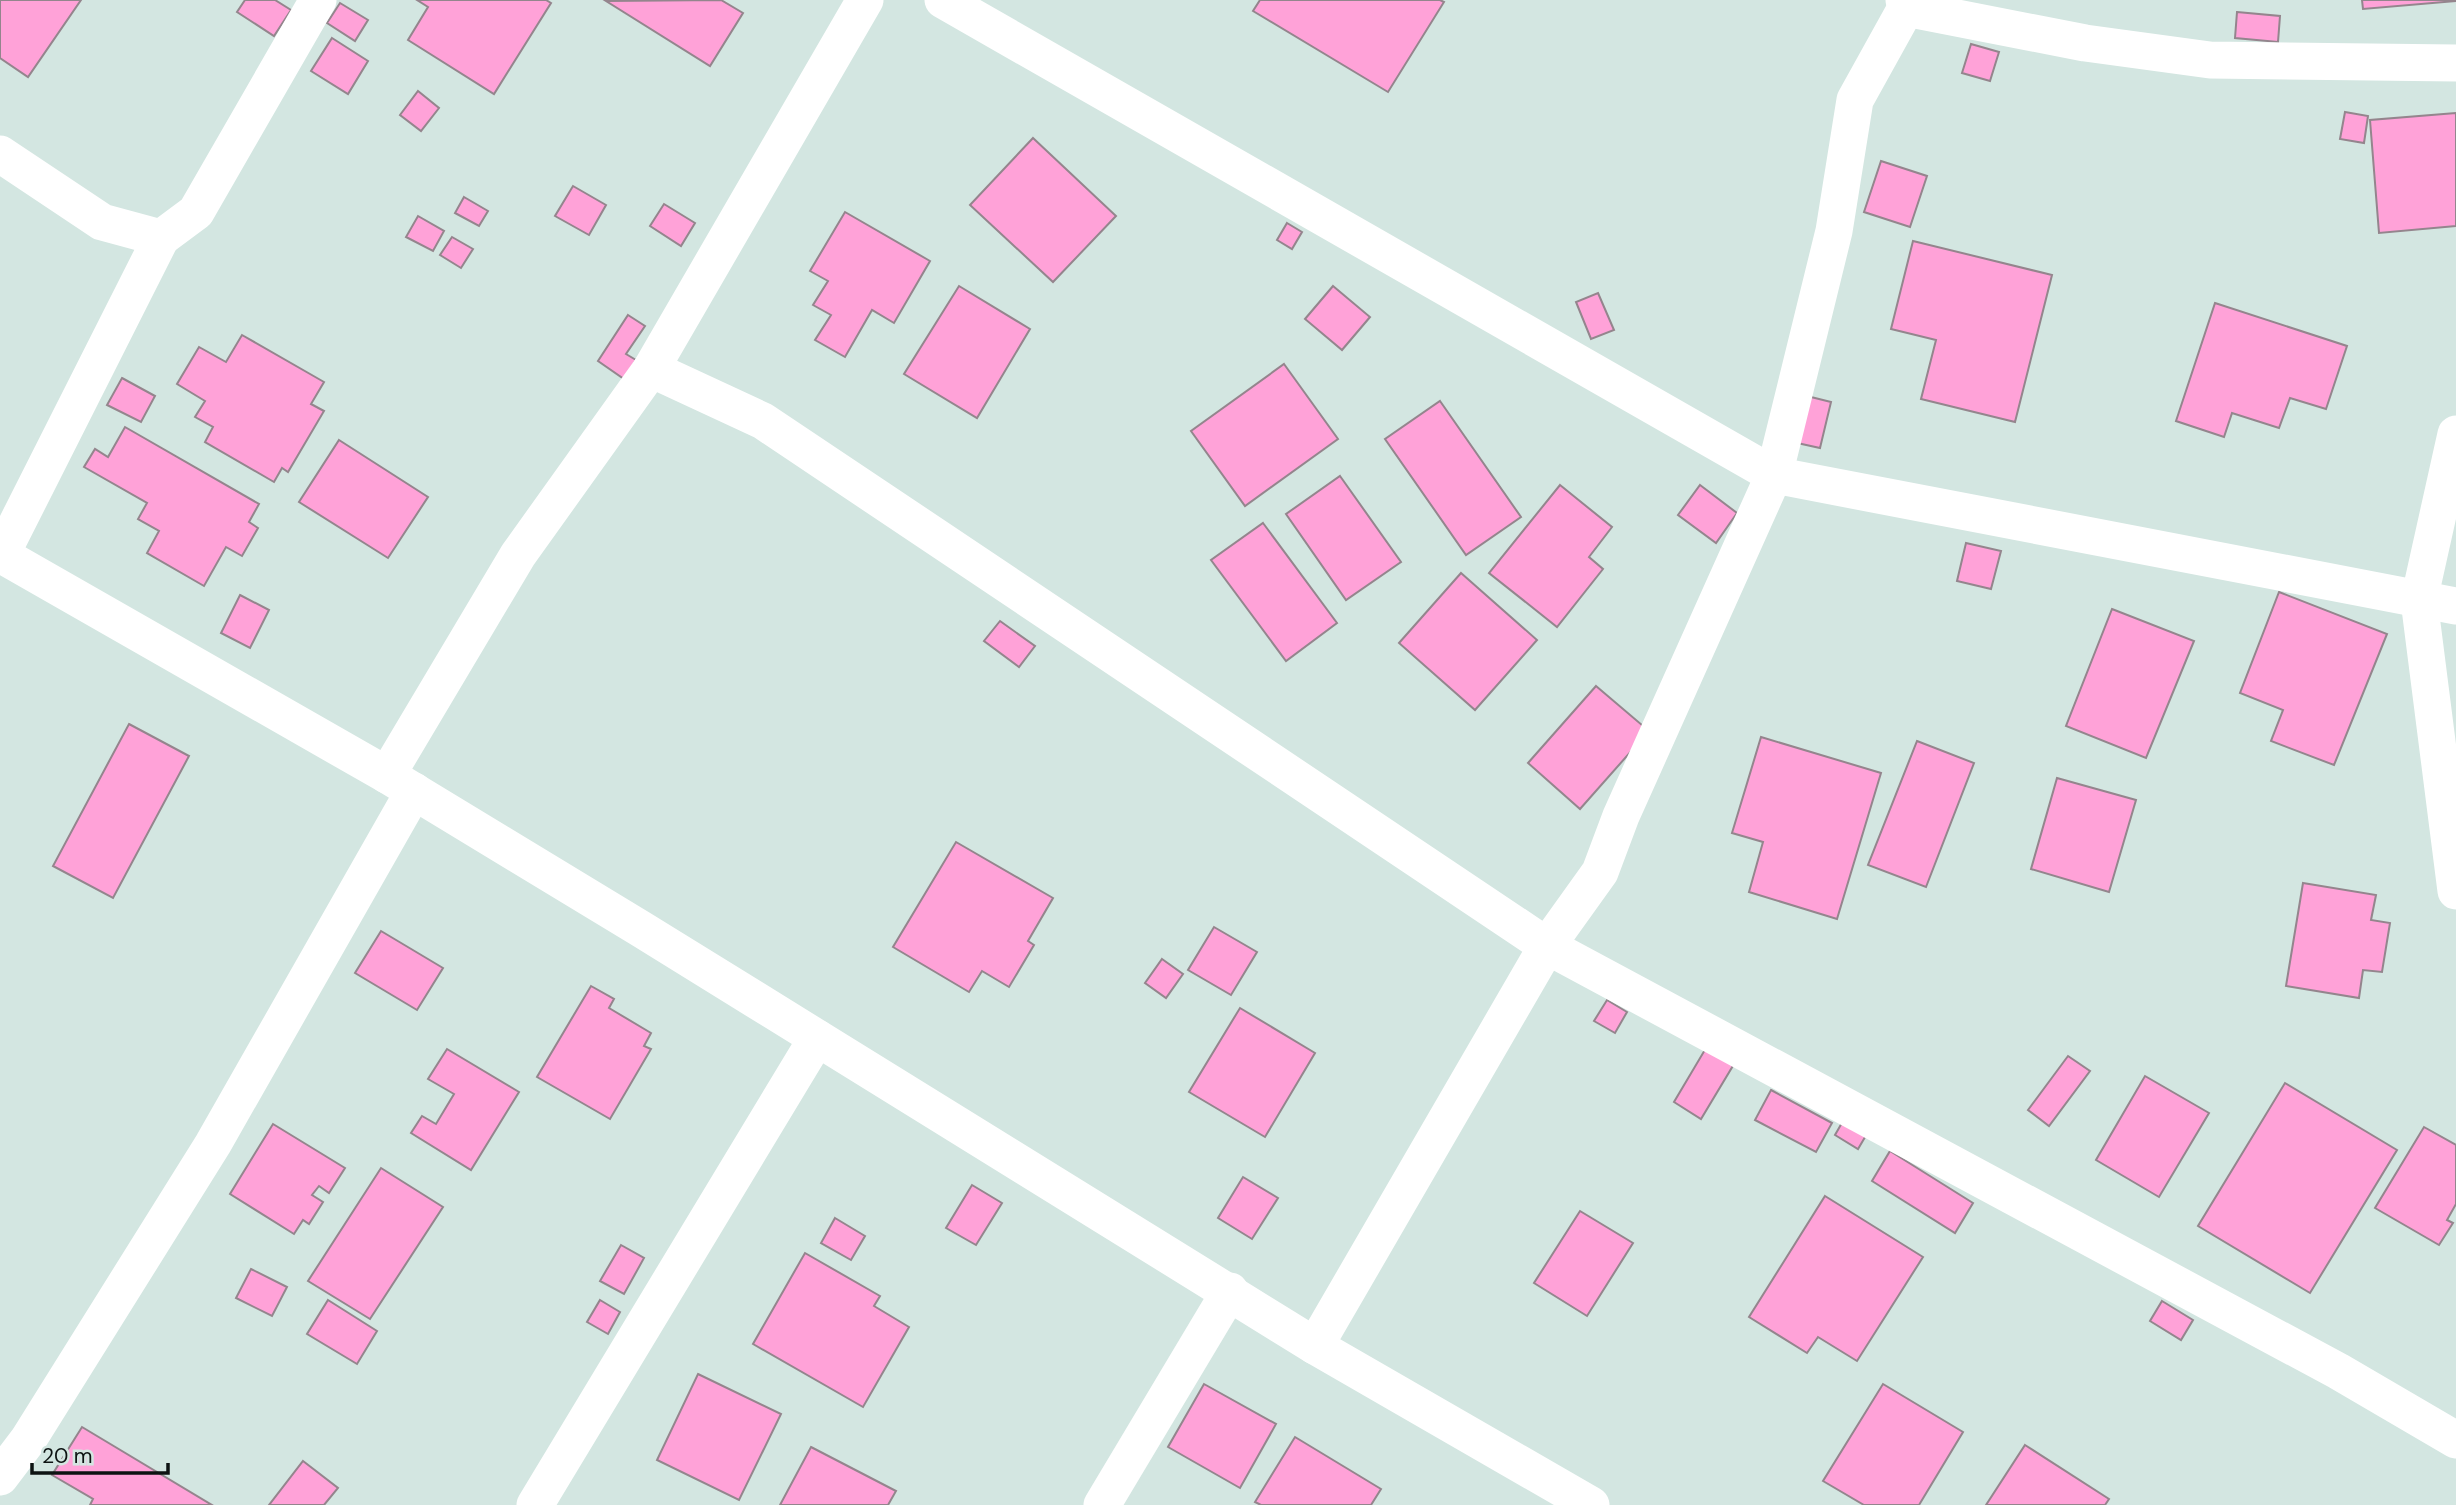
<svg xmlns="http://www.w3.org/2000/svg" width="2456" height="1505" font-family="'DM Sans',sans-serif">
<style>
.building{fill:#ffa2d8;stroke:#94858d;stroke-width:2}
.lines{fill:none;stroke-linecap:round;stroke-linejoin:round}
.minor{stroke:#fff;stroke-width:37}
</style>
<rect width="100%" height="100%" fill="#d3e6e1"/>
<g class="building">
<path d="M0,0H81L28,77L0,58Z"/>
<path d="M245,0H275L291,10L274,36L237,12Z"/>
<path d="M417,0H546L551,3L494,94L408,40L428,7Z"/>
<path d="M721,0L743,13L710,66L606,1Z"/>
<path d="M1260,0H1440L1444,2L1388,92L1253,11Z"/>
<path d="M2362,0H2456V1L2363,9Z"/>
<path d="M340,3L368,20L355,41L327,23Z"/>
<path d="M2237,12L2280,16L2278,42L2235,38Z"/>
<path d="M332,38L368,61L348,94L311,71Z"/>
<path d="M1971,44L1999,52L1990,81L1962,73Z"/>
<path d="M418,91L439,108L421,131L400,115Z"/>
<path d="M2345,112L2368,116L2364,143L2340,139Z"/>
<path d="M2456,113V226L2379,233L2370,120Z"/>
<path d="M1033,138L1116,216L1053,282L970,205Z"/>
<path d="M1881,161L1927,176L1910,227L1864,212Z"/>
<path d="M573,186L606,205L589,235L555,216Z"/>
<path d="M464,197L488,211L479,226L455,213Z"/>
<path d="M664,204L695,223L681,246L650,226Z"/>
<path d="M845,212L930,261L894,323L872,310L845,357L815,340L831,315L813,305L828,281L810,271Z"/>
<path d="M418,216L444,231L433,251L406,237Z"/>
<path d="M1287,223L1302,232L1292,249L1277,240Z"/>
<path d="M452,237L473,249L461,268L440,255Z"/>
<path d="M1913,241L2052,275L2015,422L1921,399L1936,340L1891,329Z"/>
<path d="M959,286L1030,329L977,418L904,374Z"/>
<path d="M1333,286L1370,317L1342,350L1305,319Z"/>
<path d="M1598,293L1614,330L1591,339L1576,302Z"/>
<path d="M2215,303L2347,346L2326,409L2290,398L2279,428L2232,413L2224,437L2176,421Z"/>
<path d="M628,315L645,326L626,354L636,360L624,379L598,361Z"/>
<path d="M242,335L324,382L311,404L324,411L288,472L282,468L274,482L205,442L213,427L195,417L205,401L177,384L199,347L226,362Z"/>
<path d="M1284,364L1338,439L1245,506L1191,431Z"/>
<path d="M122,378L155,396L141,422L107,405Z"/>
<path d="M1799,394L1831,402L1820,448L1788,441Z"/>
<path d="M1440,401L1521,517L1466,555L1385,439Z"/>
<path d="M125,427L259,504L249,522L258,528L242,556L226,547L204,586L147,553L159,531L138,519L147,503L84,467L95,449L108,457Z"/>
<path d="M339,440L428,497L388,558L299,502Z"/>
<path d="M1340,476L1401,562L1346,600L1286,514Z"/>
<path d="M1560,485L1612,527L1589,557L1603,569L1557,627L1489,573Z"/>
<path d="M1700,485L1737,513L1716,543L1678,515Z"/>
<path d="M1263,523L1337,623L1286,661L1211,560Z"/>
<path d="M1966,543L2001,551L1991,589L1957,581Z"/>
<path d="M1461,573L1537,640L1475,710L1399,643Z"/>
<path d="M2279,592L2387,634L2334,765L2271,741L2283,710L2240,693Z"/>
<path d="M240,595L269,610L250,648L221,633Z"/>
<path d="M2112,609L2194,641L2146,758L2066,726Z"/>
<path d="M1000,621L1035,646L1019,667L984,641Z"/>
<path d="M1596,686L1649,731L1580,809L1528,763Z"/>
<path d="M129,724L189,756L113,898L53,866Z"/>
<path d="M1761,737L1881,773L1837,919L1749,892L1763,842L1732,833Z"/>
<path d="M1917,741L1974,763L1926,887L1868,865Z"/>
<path d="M2057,778L2136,800L2109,892L2031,869Z"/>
<path d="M956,842L1053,898L1028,941L1034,945L1009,987L982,971L969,992L893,947Z"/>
<path d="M2303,883L2376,895L2371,920L2390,923L2382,972L2363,970L2359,998L2286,986Z"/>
<path d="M1214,927L1257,952L1231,995L1188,970Z"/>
<path d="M381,931L443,968L417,1010L355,973Z"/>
<path d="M1162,959L1183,974L1166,998L1145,983Z"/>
<path d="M591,986L614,999L609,1008L651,1033L644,1046L651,1049L610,1119L537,1077Z"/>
<path d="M1607,1000L1627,1012L1615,1033L1594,1021Z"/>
<path d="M1240,1008L1315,1053L1265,1137L1189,1092Z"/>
<path d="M1706,1048L1734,1064L1701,1119L1674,1102Z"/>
<path d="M447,1049L519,1092L471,1170L411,1133L422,1116L436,1124L454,1094L428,1079Z"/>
<path d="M2068,1056L2090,1071L2049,1126L2028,1110Z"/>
<path d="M2145,1076L2209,1113L2159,1197L2096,1160Z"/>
<path d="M2285,1083L2397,1150L2310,1293L2198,1226Z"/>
<path d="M1771,1090L1832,1123L1816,1152L1755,1120Z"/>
<path d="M1847,1114L1871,1127L1858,1149L1835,1135Z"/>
<path d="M273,1124L345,1168L329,1193L319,1186L312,1195L323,1202L309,1224L303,1220L294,1234L230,1194Z"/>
<path d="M2424,1127L2456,1145V1204L2447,1220L2453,1223L2439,1245L2375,1208Z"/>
<path d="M1890,1151L1973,1203L1955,1233L1872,1181Z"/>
<path d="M381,1168L443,1207L370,1319L308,1281Z"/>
<path d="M1243,1177L1278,1198L1252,1239L1218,1218Z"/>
<path d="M972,1185L1002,1203L976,1245L946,1228Z"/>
<path d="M1825,1196L1923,1257L1857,1361L1818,1337L1807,1353L1749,1317Z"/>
<path d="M1580,1211L1633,1243L1587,1316L1534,1283Z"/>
<path d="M835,1218L865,1236L851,1260L821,1243Z"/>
<path d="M621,1245L644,1258L624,1294L600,1281Z"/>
<path d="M805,1253L880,1296L874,1306L909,1327L863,1407L753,1344Z"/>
<path d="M251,1269L287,1287L272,1316L236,1298Z"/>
<path d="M328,1300L377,1331L357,1364L307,1334Z"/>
<path d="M600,1300L620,1312L608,1334L587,1322Z"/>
<path d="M2162,1301L2193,1320L2181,1340L2150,1321Z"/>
<path d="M698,1374L781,1414L739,1500L657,1460Z"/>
<path d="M1204,1384L1276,1424L1240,1488L1168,1447Z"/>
<path d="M1883,1384L1963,1432L1919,1505H1864L1823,1481Z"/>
<path d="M82,1427L212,1505H90L93,1499L52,1475Z"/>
<path d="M1295,1437L1381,1489L1371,1505H1261L1255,1502Z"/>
<path d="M2025,1445L2109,1499L2105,1505H1986Z"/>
<path d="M811,1447L896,1491L888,1505H780Z"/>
<path d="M303,1461L338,1488L324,1505H269Z"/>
</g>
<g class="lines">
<g class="minor">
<path d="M943,0L1774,475L2456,606"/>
<path d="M1904,0L1906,8L2085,43L2210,60L2456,63"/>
<path d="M0,154L102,222L161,238L196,212L318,0"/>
<path d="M651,369L763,421L1547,946L2338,1371L2456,1440"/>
<path d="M2456,434L2419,600L2456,891"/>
<path d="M0,554L387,775L641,929L1315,1346L1591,1505"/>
<path d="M1,555L161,238"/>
<path d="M387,775L518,555L651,369L865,0"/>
<path d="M1315,1346L1547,946L1600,872L1621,816L1774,475L1834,231L1855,100L1906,8"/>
<path d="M0,1477L28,1440L213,1144L414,791"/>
<path d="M535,1505L817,1038"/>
<path d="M1102,1505L1230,1291"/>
</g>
</g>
<path d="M32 1463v10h136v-10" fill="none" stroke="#0d1312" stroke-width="3.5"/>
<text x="42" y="1463" font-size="21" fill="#0d1312" stroke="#d3e6e1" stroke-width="5" paint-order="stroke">20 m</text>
</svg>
